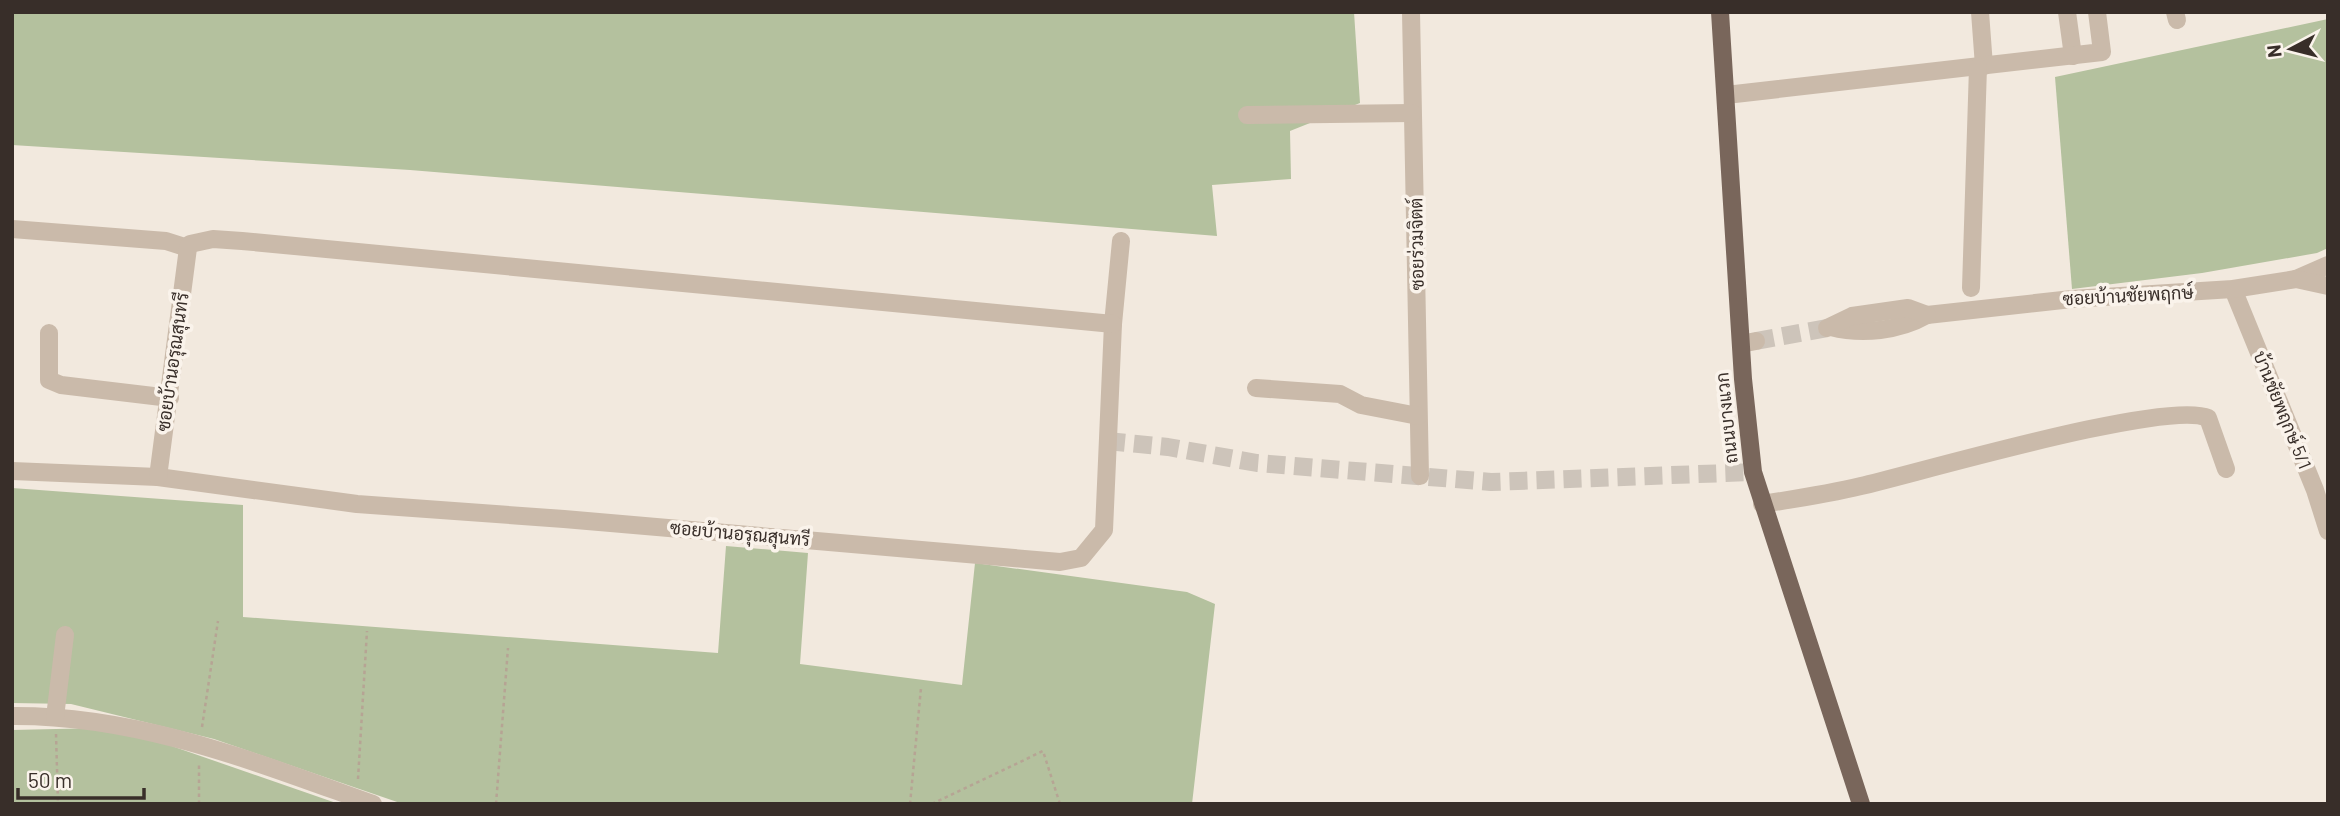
<svg xmlns="http://www.w3.org/2000/svg" width="2340" height="816" font-family="Barlow,Sarabun,sans-serif">
<style>
.green{fill:#b4c19e}
.lines{fill:none;stroke-linecap:round;stroke-linejoin:round}
.minor-tunnel{stroke:#cdc4ba;stroke-width:18;stroke-dasharray:18 9;stroke-linecap:butt}
.path{stroke:#b6a494;stroke-width:2.5;stroke-dasharray:3.5 3.5;stroke-linecap:butt}
.minor{stroke:#cabaaa;stroke-width:18}
.major{stroke:#79665b;stroke-width:18}
.labels{text-anchor:middle;stroke-width:7;stroke-linejoin:round;paint-order:stroke}
.street-label{font-size:18px;fill:#382e29;stroke:#faf3eb}
</style>
<rect width="100%" height="100%" fill="#f2e9de"/>
<g class="green">
<path d="M12,12H1354L1360,103L1290,131L1291,179L1212,185L1217,236L410,170L12,145Z"/>
<path d="M2328,19V248L2317,253L2202,273L2072,289L2055,77Z"/>
<path d="M12,488L243,505V617L718,653L726,546L808,553L800,664L962,685L975,563L1187,592L1215,604L1192,804H403L214,739L71,704L12,703Z"/>
<path d="M100,728L163,743L339,804H12V730Z"/>
</g>
<g class="lines">
<g class="minor-tunnel">
<path d="M1756,341L1827,328"/>
<path d="M1107,441L1168,447L1257,463L1491,482L1753,472"/>
</g>
<g class="path">
<path d="M202,727L218,621"/>
<path d="M56,734L58,804"/>
<path d="M358,779L367,631"/>
<path d="M199,804V762"/>
<path d="M496,804L508,648"/>
<path d="M910,804L921,688"/>
<path d="M932,804L1043,751L1060,804"/>
</g>
<g class="minor">
<path d="M1411,12L1420,476"/>
<path d="M1980,12L1984,66"/>
<path d="M2067,12L2073,56"/>
<path d="M2175,12L2177,20"/>
<path d="M1726,95L2102,52L2097,12"/>
<path d="M1247,115L1412,113"/>
<path d="M12,229L166,241L188,248"/>
<path d="M2296,279L2328,265"/>
<path d="M1971,288L1978,67"/>
<path d="M2233,289L2315,490L2328,531"/>
<path d="M1831,327C1862,335 1899,331 1927,315L2072,299L2233,289L2296,279L2328,286"/>
<path d="M1827,328L1852,316L1908,308L1927,315"/>
<path d="M49,333V380L61,385L170,398"/>
<path d="M1741,344L1756,341"/>
<path d="M1256,388L1340,394L1361,405L1418,416"/>
<path d="M12,471L158,477L357,504L564,519L1060,562L1081,558L1104,530L1113,324L1121,241"/>
<path d="M158,477L188,248L190,244L213,239L242,241L1113,324"/>
<path d="M1762,504C1795,499 1828,494 1861,486C1918,473 2168,399 2208,418L2226,469"/>
<path d="M12,716C139,715 255,762 373,804"/>
<path d="M55,717L65,635"/>
</g>
<path class="major" d="M1720,12L1743,379L1753,472L1861,804"/>
</g>
<g class="labels">
<g class="street-label">
<text transform="translate(1417 244) rotate(-91)" y="6">ซอยร่วมจิตต์</text>
<text transform="translate(2128 296) rotate(-3)" y="6">ซอยบ้านชัยพฤกษ์</text>
<text transform="translate(173 362) rotate(-82)" y="6">ซอยบ้านอรุณสุนทรี</text>
<text transform="translate(2282 410) rotate(68)" y="6">บ้านชัยพฤกษ์ 5/1</text>
<text transform="translate(1727 418) rotate(-96)" y="6">ถนนบางแวก</text>
<text transform="translate(740 534) rotate(5)" y="6">ซอยบ้านอรุณสุนทรี</text>
</g>
</g>
<rect width="2340" height="816" fill="none" stroke="#382e29" stroke-width="28"/>
<g transform="translate(2291 49) rotate(263)" stroke="#faf3eb" stroke-width="5" paint-order="stroke">
<path d="M0-5L12 26L0 18L-12 26Z" fill="#382e29"/>
<text y="-10" font-size="19" font-weight="bold" text-anchor="middle" fill="#382e29">N</text>
</g>
<path d="M18 788v10h126v-10" fill="none" stroke="#382e29" stroke-width="3.5"/>
<text x="28" y="788" font-size="21" fill="#382e29" stroke="#faf3eb" stroke-width="5" paint-order="stroke">50 m</text>
</svg>
